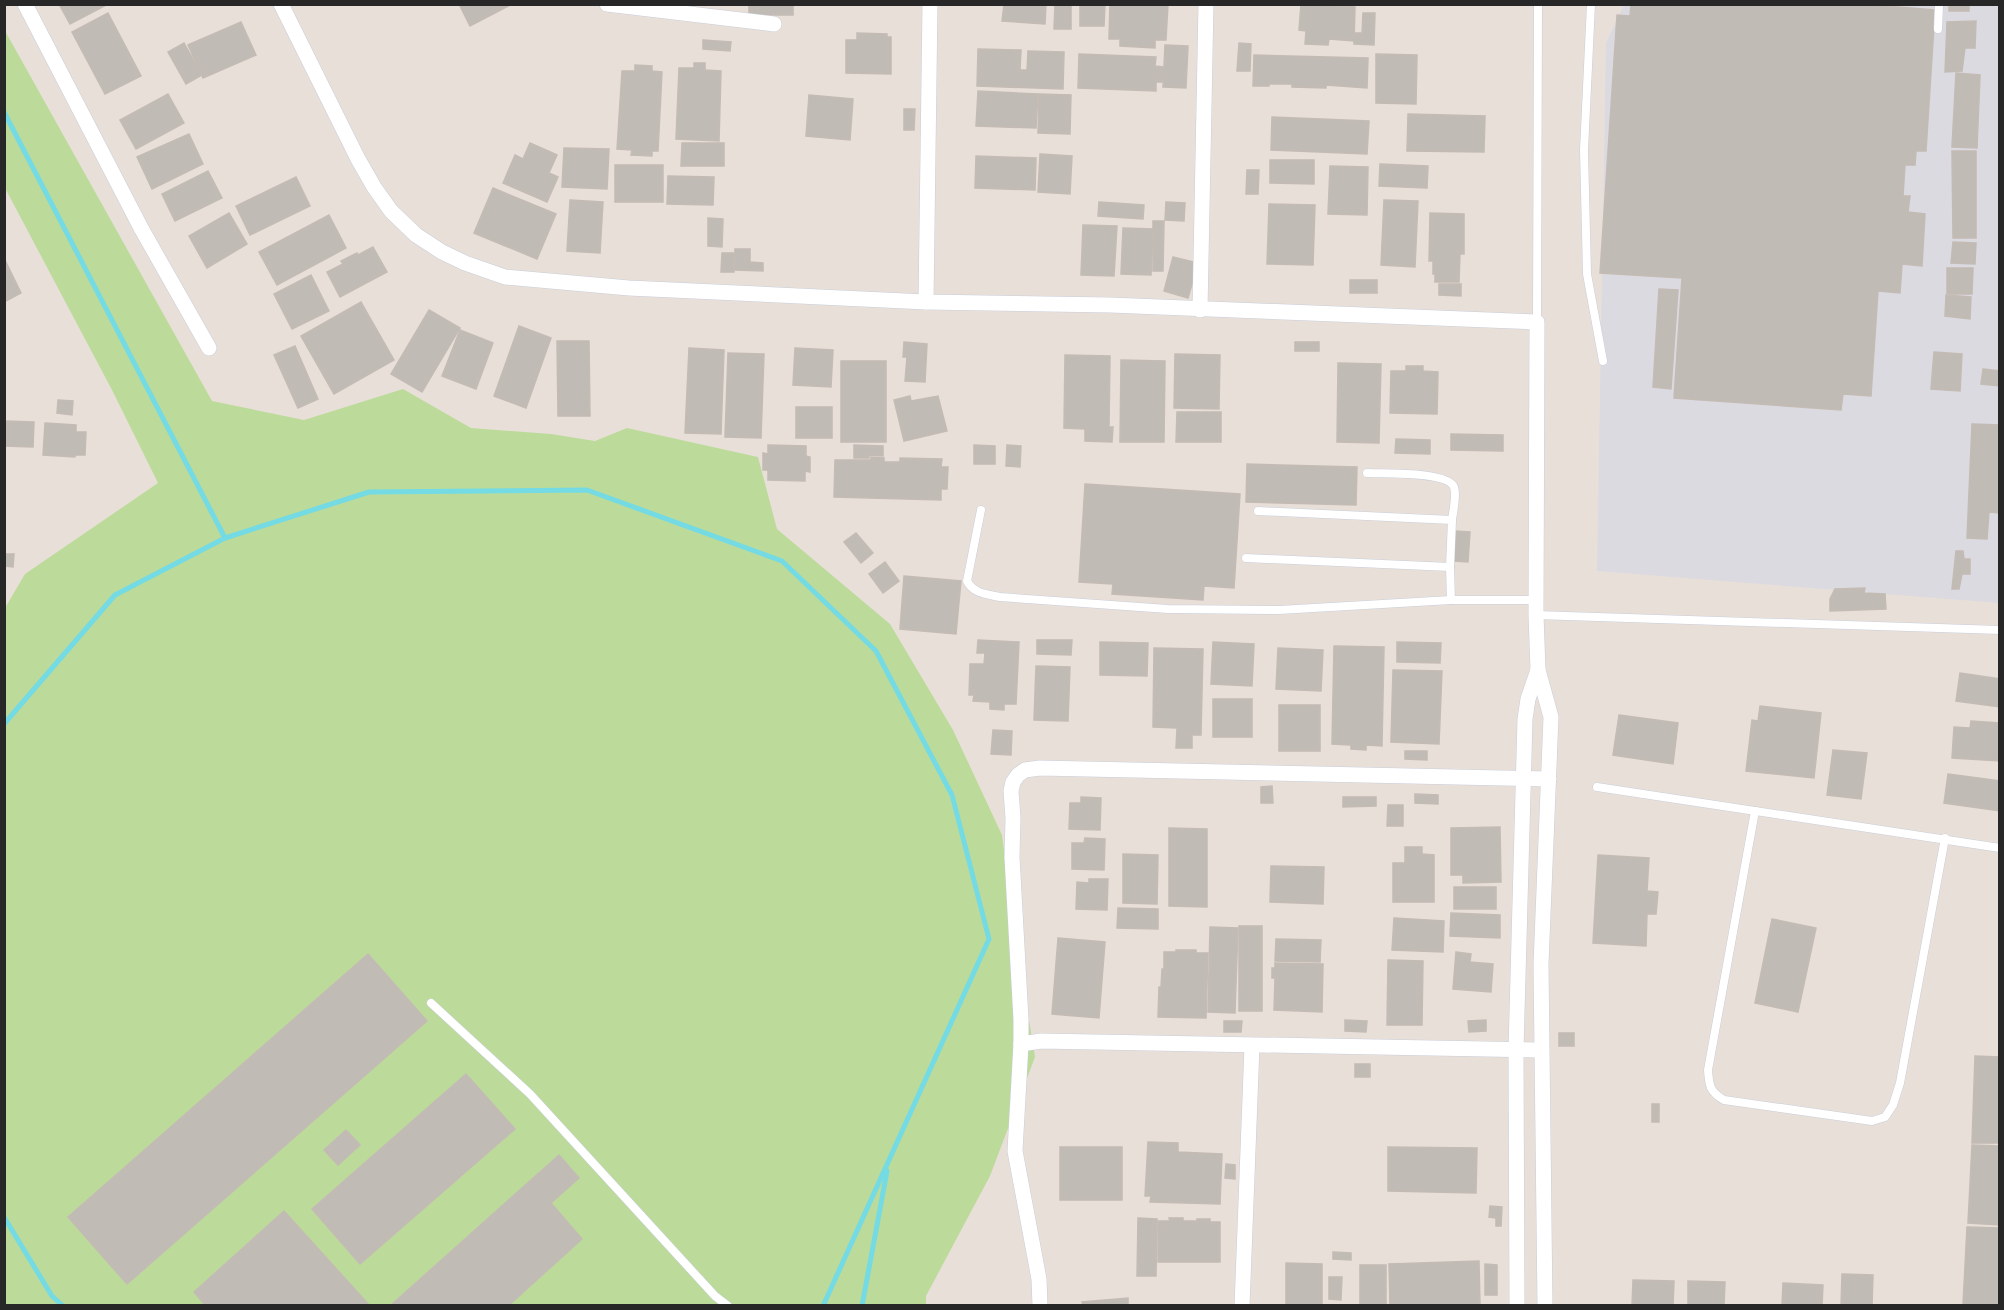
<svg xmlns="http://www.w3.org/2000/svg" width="2004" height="1310" font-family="Barlow,sans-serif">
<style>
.industrial{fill:#dbdae1}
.green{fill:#bcdb9a}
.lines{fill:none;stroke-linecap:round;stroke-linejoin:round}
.stream{stroke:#74dae3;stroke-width:5}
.building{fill:#c1bbb5;stroke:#c3bbb4;stroke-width:1.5}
.lane-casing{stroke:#c8ced8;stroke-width:9}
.street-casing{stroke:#c8ced8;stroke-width:16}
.lane{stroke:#fff;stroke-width:8}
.street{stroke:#fff;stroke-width:15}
</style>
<rect width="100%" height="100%" fill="#e9dfd9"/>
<path class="industrial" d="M1624,5H1999V603L1597,571L1606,43Z"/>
<path class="green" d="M4,29L212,401L304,420L403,389L471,428L551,434L595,441L627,428L758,457L777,529L890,624L953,730L1002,835L1012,915L1035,1057L990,1176L926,1296V1305H5V608L25,574L158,483L112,390L5,188Z"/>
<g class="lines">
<g class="stream">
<path d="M4,112L225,538"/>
<path d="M4,724L115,595L225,538L369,492L587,490L782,561L876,651L952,795L989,939L823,1306"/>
<path d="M4,1217L52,1296L63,1306"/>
<path d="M862,1306L887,1171"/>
</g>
</g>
<g class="building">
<path d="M59,4H108L70,24Z"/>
<path d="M459,4H512L470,26Z"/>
<rect x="749" y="4" width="44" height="11"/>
<path d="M1004,4H1046L1045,24L1002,21Z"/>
<path d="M1055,4H1071V29H1054Z"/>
<path d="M1080,4H1105L1104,26H1080Z"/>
<path d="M1110,4H1168L1166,40H1155V48L1120,46V39H1109Z"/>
<path d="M1301,4L1355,7L1354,41L1329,39L1328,45L1305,44L1306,31L1299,30Z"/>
<path d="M1631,4H1861L1935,10L1926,151H1916L1915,165H1905L1903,196H1910L1908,212L1925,214L1922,266L1902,264L1900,293L1878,291L1871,396L1843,394L1841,410L1674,398L1682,278L1600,273L1617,15L1630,16Z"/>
<rect x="1949" y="4" width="20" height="7"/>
<path d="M108,13L141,76L105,94L72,32Z"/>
<path d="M1363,13H1375L1374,45L1354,44V33H1362Z"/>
<path d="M1976,21L1975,48H1965L1962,71L1945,72L1947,22Z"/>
<path d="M241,22L256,55L203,78L188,45Z"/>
<path d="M857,33L887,34V37H891V74L846,73V40H857Z"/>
<path d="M703,40L731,42L730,51L703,49Z"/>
<path d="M184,43L202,75L186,84L168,52Z"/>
<path d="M1239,43L1251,44L1250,71H1237Z"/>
<path d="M1165,45L1188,46L1186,88L1163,87Z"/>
<path d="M978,49L1021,50L1020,70H1027L1028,51L1064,52L1063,89L977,86Z"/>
<path d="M1079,54L1156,57L1155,66L1163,67L1162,82H1156V91L1078,88Z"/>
<path d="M1376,54L1417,55L1416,104L1376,103Z"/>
<path d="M1254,55L1368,58L1367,88L1326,85V88L1292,87V84H1269V86H1253Z"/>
<path d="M694,63H705V70L721,71L719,141L676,139L679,68H694Z"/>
<path d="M635,65L652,66V71L662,72L658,151H652V156L631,155L632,150L617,149L622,71H635Z"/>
<path d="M1956,73L1980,75L1977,148L1952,147Z"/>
<path d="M978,91L1038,94L1036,128L976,126Z"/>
<path d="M168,94L184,123L136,149L120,120Z"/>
<path d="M1039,94L1071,95L1070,134L1038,133Z"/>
<path d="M809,95L853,99L850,140L806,136Z"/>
<path d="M904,109H915L914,130H904Z"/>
<path d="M1408,114L1485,116L1484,152L1407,151Z"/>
<path d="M1272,117L1369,121L1367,154L1271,150Z"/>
<path d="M189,134L203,164L152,189L137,157Z"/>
<path d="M530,143L557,155L549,173L558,177L547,202L503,183L515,155L523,159Z"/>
<path d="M682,143H724V166H681Z"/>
<path d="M564,148L609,149L607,189L562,187Z"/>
<path d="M1952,151H1976V238H1953Z"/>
<path d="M1040,154L1072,156L1070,194L1038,192Z"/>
<path d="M976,156L1036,158L1035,190L975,188Z"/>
<path d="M1270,160H1314V184L1270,183Z"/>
<path d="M1380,164L1428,166L1427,188L1379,186Z"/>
<rect x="615" y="165" width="48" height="37"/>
<path d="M1330,166L1368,167L1367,215L1328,214Z"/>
<path d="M1247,170H1259L1258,194H1246Z"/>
<path d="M208,171L222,198L175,221L162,194Z"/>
<path d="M668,176L714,177L713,205L667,204Z"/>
<path d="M296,177L310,206L250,235L236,206Z"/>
<path d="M493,188L556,214L537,259L474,233Z"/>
<path d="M570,200L603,202L600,253L567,251Z"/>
<path d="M1384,200L1418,201L1415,267L1381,265Z"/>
<path d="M1099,202L1144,205L1143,219L1098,216Z"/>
<path d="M1166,202L1185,203L1184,221L1165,220Z"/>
<path d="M1269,204L1315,205L1313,265L1267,264Z"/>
<path d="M229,213L247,244L207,268L189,236Z"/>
<path d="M1430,213L1464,214V254H1460L1459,282H1435V274H1433V261H1429Z"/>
<path d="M329,215L346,248L277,285L259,252Z"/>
<path d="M708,218L723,219L722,247L708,246Z"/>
<path d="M1153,221H1164L1163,271H1153Z"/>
<path d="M1083,225L1117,226L1114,276L1081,275Z"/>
<path d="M1123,228L1153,229L1151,275L1121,274Z"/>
<path d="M1953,242L1976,243L1975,264L1951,263Z"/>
<path d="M373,247L387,272L340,297L327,272L343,264L341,261L357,253L358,255Z"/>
<path d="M735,249H750V262L763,263V271L735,270Z"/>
<path d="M722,253H734V272H721Z"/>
<path d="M1173,257L1198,263L1188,298L1164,291Z"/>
<path d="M4,258L21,293L6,301L4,298Z"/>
<path d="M1947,268H1973L1972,294H1947Z"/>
<path d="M311,275L329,311L292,329L274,294Z"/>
<rect x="1350" y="280" width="27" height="13"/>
<path d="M1439,284H1461V296L1439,295Z"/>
<path d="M1659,289L1678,290L1671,389L1653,387Z"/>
<path d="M1946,295L1971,297L1970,319L1945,316Z"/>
<path d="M361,302L394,360L334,394L301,336Z"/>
<path d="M429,310L460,328L422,392L391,374Z"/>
<path d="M519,326L551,338L526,408L494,396Z"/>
<path d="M460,330L493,343L476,389L442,376Z"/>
<path d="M557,341H589L590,416H558Z"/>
<path d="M904,342L927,344L925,382L905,381L907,357H903Z"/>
<rect x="1295" y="342" width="24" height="9"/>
<path d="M295,346L318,399L298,408L274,355Z"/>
<path d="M689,348L724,350L721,434L685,433Z"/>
<path d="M795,348L833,350L831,387L793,385Z"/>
<path d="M1934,352L1962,354L1960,391L1931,389Z"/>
<path d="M728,353L764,354L761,438L725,437Z"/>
<path d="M1175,354L1220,355L1219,409L1174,408Z"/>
<path d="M1065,355L1110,356L1109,427H1113L1112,442L1085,441V429L1064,428Z"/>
<path d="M1121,360L1165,361L1164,442H1120Z"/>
<rect x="841" y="361" width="45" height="81"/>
<path d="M1338,363L1381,364L1379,443L1337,442Z"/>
<path d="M1406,366H1423V371L1438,372L1437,414L1390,413L1391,371H1406Z"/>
<path d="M1983,369L2000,371V386L1981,384Z"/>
<path d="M910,396L911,401L938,396L947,431L904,441L894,400Z"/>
<path d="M58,400L73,401L72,415L57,413Z"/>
<rect x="796" y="407" width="36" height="31"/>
<path d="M1177,412H1221V442H1176Z"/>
<path d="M4,421L34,422L33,447L4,446Z"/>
<path d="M45,423L76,425V432H86L85,455H75V457L43,455Z"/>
<path d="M1972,424L2000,425V513L1989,512L1987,539L1967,538Z"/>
<path d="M1451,434L1503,435V451L1451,450Z"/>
<path d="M1396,439L1430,440V454L1395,453Z"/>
<path d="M768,445L806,446V456L810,457V472L805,471V481L768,480V470H763V453L768,454Z"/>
<path d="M854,445L883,446V456L869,455V458H854Z"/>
<path d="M974,445L995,446V464H974Z"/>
<path d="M1007,445L1021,446L1020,467L1006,466Z"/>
<path d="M871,457L884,458V462H900V458L942,459L941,467H948L947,489H941V500L834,497L835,460H871Z"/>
<path d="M1247,464L1357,467L1356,505L1246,502Z"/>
<path d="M1085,484L1240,494L1234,588L1204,586L1203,600L1112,594L1113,584L1079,582Z"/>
<path d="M1455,531L1470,532L1468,562L1454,561Z"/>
<path d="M856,533L873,553L861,563L844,542Z"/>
<path d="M1956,551H1963L1964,559H1970V574H1962L1959,589H1952Z"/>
<path d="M4,554H14L13,567L4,566Z"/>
<path d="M885,562L899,581L883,593L869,574Z"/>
<path d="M904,576L961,581L956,634L900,629Z"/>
<path d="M1865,588L1864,593L1885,594L1886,609L1830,611V599L1835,589Z"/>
<path d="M978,640L1019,642L1016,704H1004V710L990,709V702L973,701L974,695H969L970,664H984L985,653H977Z"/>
<path d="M1037,640H1072L1071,655L1037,654Z"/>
<path d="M1100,642L1148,643L1147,676L1100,675Z"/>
<path d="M1213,642L1254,644L1252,686L1211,684Z"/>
<path d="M1397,642L1441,643L1440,663L1397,662Z"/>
<path d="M1334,646L1384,647L1382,746L1366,745V750L1351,749V745L1332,744Z"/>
<path d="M1154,648L1203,649L1201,735H1192V748H1176L1177,728L1153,727Z"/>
<path d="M1278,648L1323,650L1321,691L1276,689Z"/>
<path d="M1036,666L1070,667L1068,721L1034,720Z"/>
<path d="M1393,670L1442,671L1439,744L1391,742Z"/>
<path d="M1960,673L2000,679V707L1956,701Z"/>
<rect x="1213" y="699" width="39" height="38"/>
<rect x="1279" y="705" width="41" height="46"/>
<path d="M1760,706L1821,713L1814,778L1746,771L1752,720L1758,721Z"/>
<path d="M1619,715L1678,723L1673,764L1613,755Z"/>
<path d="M1971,721L2000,723V761L1952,758L1954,727L1970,728Z"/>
<path d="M993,730L1012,731L1011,755L991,754Z"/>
<path d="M1833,750L1867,753L1861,799L1827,795Z"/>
<path d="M1405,751H1427V760L1405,759Z"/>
<path d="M1948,774L2000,781V811L1944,803Z"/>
<path d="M1272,786L1273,803H1261V787Z"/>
<path d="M1415,794L1438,795V804L1415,803Z"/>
<path d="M1081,797L1101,798L1100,830L1069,829L1070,803H1081Z"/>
<path d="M1343,797H1376V806L1343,807Z"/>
<path d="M1388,805H1403V826H1387Z"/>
<path d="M1500,827L1501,882L1463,883V875H1451V828Z"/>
<path d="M1169,828L1207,829V907L1169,906Z"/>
<path d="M1085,838L1105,839L1104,870L1072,869V843H1084Z"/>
<path d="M1405,847H1422V854L1434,855V902H1393V863H1405Z"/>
<path d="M1123,854L1158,855L1157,904L1123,903Z"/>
<path d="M1598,855L1649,858L1647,891L1658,892L1656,914H1647L1646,946L1593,943Z"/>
<path d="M1271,866L1324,867L1323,904L1270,902Z"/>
<path d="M1089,879H1108L1107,910L1076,909L1077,882L1089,883Z"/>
<rect x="1454" y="887" width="42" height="22"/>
<path d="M1118,908L1158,909V929L1117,928Z"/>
<path d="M1451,913L1500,915V938L1450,936Z"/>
<path d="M1394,918L1444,921L1443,952L1392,950Z"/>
<path d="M1772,919L1816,928L1798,1012L1755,1003Z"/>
<rect x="1239" y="926" width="23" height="85"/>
<path d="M1210,927L1238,928L1235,1013L1208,1012Z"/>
<path d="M1058,938L1105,942L1099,1018L1052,1014Z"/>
<path d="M1276,939L1321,940L1320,962L1275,961Z"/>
<path d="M1176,950H1196V953H1208L1206,1018L1158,1017L1159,987H1161L1162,969H1164V952H1176Z"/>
<path d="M1456,952L1471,954L1470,962L1493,964L1491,992L1453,989Z"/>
<path d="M368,954L427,1021L127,1284L68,1217Z"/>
<path d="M1388,960L1423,961L1422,1025H1387Z"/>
<path d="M1275,963L1323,964L1322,1012L1274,1010L1275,978H1272V968H1275Z"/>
<path d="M1345,1020L1367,1021L1366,1032L1345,1031Z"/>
<path d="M1486,1020V1031L1469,1032L1468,1021Z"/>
<path d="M1224,1021H1242L1241,1032H1224Z"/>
<rect x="1559" y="1033" width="15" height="13"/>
<path d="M1975,1056L2000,1057V1143H1972Z"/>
<rect x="1355" y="1064" width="15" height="13"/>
<path d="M466,1074L515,1129L360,1264L312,1209Z"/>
<rect x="1652" y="1104" width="7" height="18"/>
<path d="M346,1130L360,1145L338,1165L324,1150Z"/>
<path d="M1148,1142L1178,1143V1152L1222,1154L1220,1204L1150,1202L1151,1196H1145Z"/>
<path d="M1972,1145L2000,1146V1225L1968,1223Z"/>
<rect x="1060" y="1147" width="62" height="53"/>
<path d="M1388,1147L1477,1148L1476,1193L1388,1191Z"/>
<path d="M559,1155L579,1178L551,1203L582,1239L508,1306H390Z"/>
<path d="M1226,1164L1235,1165V1179L1225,1178Z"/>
<path d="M1490,1206L1502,1207L1501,1226H1496V1218L1489,1217Z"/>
<path d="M284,1211L370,1306H206L194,1292Z"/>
<path d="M1138,1218L1157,1219L1156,1276H1137Z"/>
<path d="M1169,1218H1183V1221H1197V1219H1210V1222H1220V1262H1158V1221H1170Z"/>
<path d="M1967,1227L2000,1228V1306L1963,1305Z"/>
<path d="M1333,1252L1351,1253V1260L1333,1259Z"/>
<path d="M1479,1261L1480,1306H1390L1389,1264Z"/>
<path d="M1286,1263L1322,1264V1306H1286Z"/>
<path d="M1485,1264L1497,1265V1295H1485Z"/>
<rect x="1360" y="1265" width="26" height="41"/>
<path d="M1842,1274L1873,1275L1872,1306H1841Z"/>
<path d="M1329,1277H1342L1341,1300L1329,1299Z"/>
<path d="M1633,1280L1674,1281L1673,1306H1632Z"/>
<path d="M1688,1281L1725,1282L1724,1306H1688Z"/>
<path d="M1783,1283L1823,1285L1822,1306H1782Z"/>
<path d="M1128,1298V1306H1083L1082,1302Z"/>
</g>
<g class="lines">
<g class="lane-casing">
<g id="lane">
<path d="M1591,4L1584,150L1587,274L1603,361"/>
<path d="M1938,29L1939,4"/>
<path d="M1537,322L1538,4"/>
<path d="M1367,473C1384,474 1447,471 1454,487C1457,496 1453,511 1452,520"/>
<path d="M981,510L967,581C974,594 986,594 1000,597L1168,609L1279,610L1451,600H1537"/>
<path d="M1258,511L1452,520L1450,567L1451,600"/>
<path d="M1246,558L1450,567"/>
<path d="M1536,615L2000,630"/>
<path d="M1597,787L2000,848"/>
<path d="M1755,811L1708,1070C1709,1086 1710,1092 1724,1100L1872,1121L1885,1117L1893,1105L1900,1083L1945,838"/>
<path d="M431,1003L530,1094L715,1296L728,1306"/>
</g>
</g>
<g class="street-casing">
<g id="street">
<path d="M25,4L141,228L209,348"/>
<path d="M281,4L358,159L374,187L391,211L416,235L442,252L465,263L505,277L629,288L926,302L1110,305L1537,322L1536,615L1538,670L1551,717L1541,964L1545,1306"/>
<path d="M607,4L774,24"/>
<path d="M926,302L930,4"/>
<path d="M1200,310L1206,4"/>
<path d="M1021,1044V1019L1012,857L1013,818L1011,791L1013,782L1018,775L1025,770L1040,768L1549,779"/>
<path d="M1040,1306L1039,1279L1015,1151L1021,1044L1041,1041L1541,1050"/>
<path d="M1242,1306L1252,1046"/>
<path d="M1517,1306L1516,1050L1525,719L1528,699L1538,670"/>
</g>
</g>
<use href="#lane" class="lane"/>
<use href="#street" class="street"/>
</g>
<rect width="2004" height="1310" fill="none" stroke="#272727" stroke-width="12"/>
</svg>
